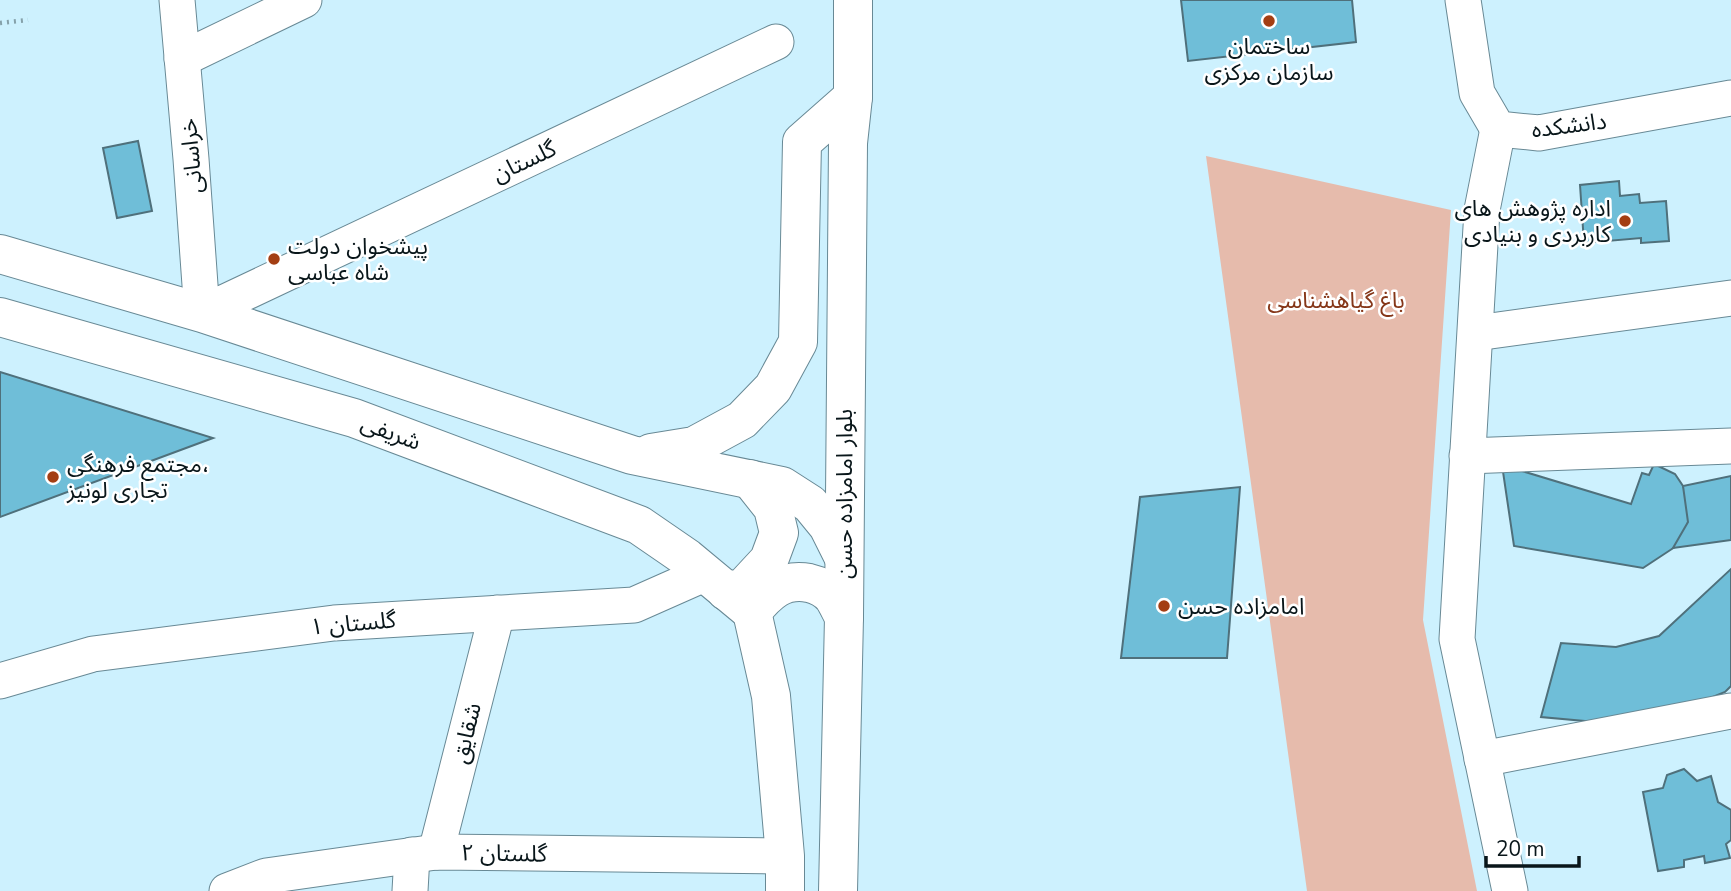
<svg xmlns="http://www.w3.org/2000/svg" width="1731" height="891" font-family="'Nunito Sans','Noto Sans Arabic',sans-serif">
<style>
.green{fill:#e6bbac}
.building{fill:#6fbed8;stroke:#4f707b;stroke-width:2}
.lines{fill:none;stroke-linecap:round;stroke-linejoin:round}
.minor-casing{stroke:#688995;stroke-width:37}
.major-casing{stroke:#688995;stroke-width:40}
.path{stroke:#85a1aa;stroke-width:4.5;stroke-dasharray:2 5;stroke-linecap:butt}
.minor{stroke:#fff;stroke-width:35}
.major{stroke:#fff;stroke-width:38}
.poi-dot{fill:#a33e13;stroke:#fff;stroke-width:2.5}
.labels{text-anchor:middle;stroke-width:5;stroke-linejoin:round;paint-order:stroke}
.poi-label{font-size:23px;fill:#09161a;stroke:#fff;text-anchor:start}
.street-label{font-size:23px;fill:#09161a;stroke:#fff}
.park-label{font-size:23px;fill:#853618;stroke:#fff}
</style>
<rect width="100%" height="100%" fill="#cdf1fe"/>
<path class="green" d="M1206,156L1451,210L1423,620L1477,891H1307Z"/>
<g class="building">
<path d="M1181,0H1352L1356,42L1188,61Z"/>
<path d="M138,141L152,211L117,218L103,148Z"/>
<path d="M1619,181L1620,196L1639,194L1640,203L1666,201L1669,241L1641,243V238L1584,243L1580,185Z"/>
<path d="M0,372L213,438L0,517Z"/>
<path d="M1654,464L1675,474L1683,486L1688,498V522L1684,541L1643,568L1514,546L1502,465L1631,504L1642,473L1649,475Z"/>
<path d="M1731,476V540L1673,548L1688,522L1683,486Z"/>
<path d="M1240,487L1227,658H1121L1140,497Z"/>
<path d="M1731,569V686L1725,692L1676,712L1618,724L1541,717L1561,643L1616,647L1659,636Z"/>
<path d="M1684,769L1697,781L1711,776L1718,802L1731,810V840L1726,844L1730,858L1705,863L1704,856L1684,860V867L1658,871L1643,792L1663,788L1667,775Z"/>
</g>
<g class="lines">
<g class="minor-casing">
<g id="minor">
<path d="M177,0L191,159L202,313L776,42"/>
<path d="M1463,0L1477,93L1498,129L1539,133L1731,98"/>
<path d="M182,59L304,0"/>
<path d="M1498,129L1482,210L1457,639L1510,891"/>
<path d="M1476,333L1731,298"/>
<path d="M1467,456L1731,446"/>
<path d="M0,681L93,654L334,623L634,605L704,574"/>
<path d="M1482,759L1731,711"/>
<path d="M436,852L497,613"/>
<path d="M227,891L266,876L436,852L785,856"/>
<path d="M410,891L412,855"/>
</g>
</g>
<g class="major-casing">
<g id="major">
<path d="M0,254L202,313L632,455L782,486L810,504L828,526L843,556"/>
<path d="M0,317L354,418L639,525L687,558L752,612"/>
<path d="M651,453L694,446L742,420L773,388L798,342L802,142L853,97"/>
<path d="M726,591L743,588L769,560L779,533L773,508L750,479"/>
<path d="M752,612L771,696L785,856V891"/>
<path d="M752,612C768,592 783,578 809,583C818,585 827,590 833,597C837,603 840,610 844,617"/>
<path d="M838,891L844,617L848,143L853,97V0"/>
</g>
</g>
<path class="path" d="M0,23L28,20"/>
<use href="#minor" class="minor"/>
<use href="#major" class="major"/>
</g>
<g class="poi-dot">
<circle cx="1269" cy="21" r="7"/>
<circle cx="1625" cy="221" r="7"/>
<circle cx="274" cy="259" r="7"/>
<circle cx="53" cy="477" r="7"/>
<circle cx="1164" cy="606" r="7"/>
</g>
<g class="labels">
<g class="poi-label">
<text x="1269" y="54" text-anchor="middle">ساختمان<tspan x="1269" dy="26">سازمان مرکزی</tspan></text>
<text x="1611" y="216" text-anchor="end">اداره پژوهش های<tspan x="1611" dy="26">کاربردی و بنیادی</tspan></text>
<text x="288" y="254">پیشخوان دولت<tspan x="288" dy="26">شاه عباسی</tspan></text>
<text x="67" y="472">مجتمع فرهنگی،<tspan x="67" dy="26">تجاری لونیز</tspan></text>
<text x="1178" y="614">امامزاده حسن</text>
</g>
<g class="street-label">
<text transform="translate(1569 125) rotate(-7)" y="8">دانشکده</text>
<text transform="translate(191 156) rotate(-95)" y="8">خراسانی</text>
<text transform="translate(524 161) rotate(-25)" y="8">گلستان</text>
<text transform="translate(391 432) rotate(20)" y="8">شریفی</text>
<text transform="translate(844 494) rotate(-90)" y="8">بلوار امامزاده حسن</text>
<text transform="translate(353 623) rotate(-5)" y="8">گلستان ۱</text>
<text transform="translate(466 733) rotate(-76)" y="8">شقایق</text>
<text transform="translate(504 853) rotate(1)" y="8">گلستان ۲</text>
</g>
<g class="park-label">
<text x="1336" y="308">باغ گیاهشناسی</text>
</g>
</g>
<path d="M1486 856v10h93v-10" fill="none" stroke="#09161a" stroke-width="3.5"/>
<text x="1496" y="856" font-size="21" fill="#09161a" stroke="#ffffff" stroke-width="5" paint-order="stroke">20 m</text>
</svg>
